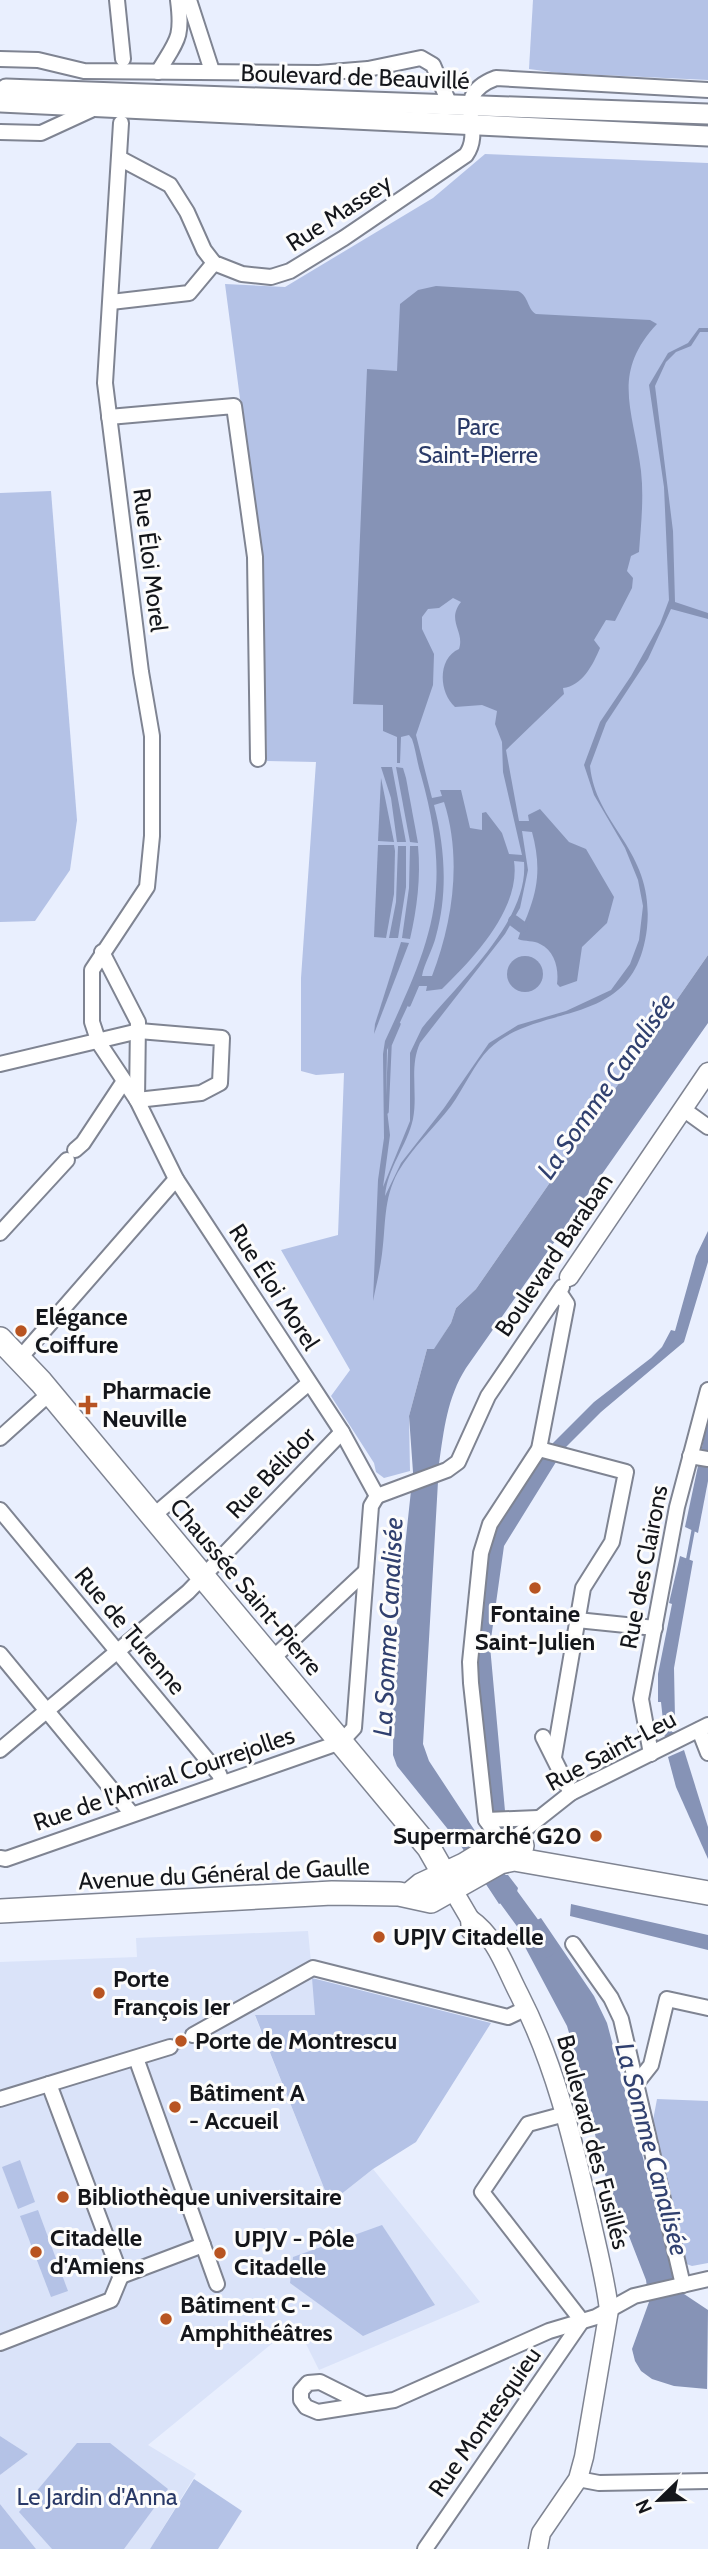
<svg xmlns="http://www.w3.org/2000/svg" width="708" height="2549" font-family="Cabin,sans-serif">
<style>
.built{fill:#dae3f9}
.green{fill:#b4c2e6}
.water{fill:#8693b6;fill-rule:evenodd}
.lines{fill:none;stroke-linecap:round;stroke-linejoin:round}
.stream{stroke:#8693b6;stroke-width:3.5}
.canal{stroke:#8693b6;stroke-width:12}
.river{stroke:#8693b6;stroke-width:21}
.minor-tunnel{stroke:#c9cedc;stroke-width:14;stroke-dasharray:14 7;stroke-linecap:butt}
.minor-casing{stroke:#7f8492;stroke-width:18}
.tertiary-casing{stroke:#7f8492;stroke-width:21}
.secondary-casing{stroke:#7f8492;stroke-width:23}
.primary-casing{stroke:#7f8492;stroke-width:26}
.minor{stroke:#fff;stroke-width:14}
.tertiary{stroke:#fff;stroke-width:18}
.secondary{stroke:#fff;stroke-width:19}
.primary{stroke:#fff;stroke-width:23}
.poi-dot{fill:#b85421;stroke:#fcfcfc;stroke-width:2.5}
.labels{text-anchor:middle;stroke-width:6;stroke-linejoin:round;paint-order:stroke}
.street-label{font-size:24px;fill:#14161b;stroke:#fcfcfc}
.park-label{font-size:24px;fill:#293967;stroke:#fcfcfc}
.poi-label{font-size:24px;font-weight:bold;fill:#14161b;stroke:#fcfcfc;text-anchor:start}
.water-label{font-size:26px;font-style:italic;fill:#30406f;stroke:#fcfcfc}
</style>
<rect width="100%" height="100%" fill="#e9effe"/>
<path class="built" d="M308,1931L316,2015L255,2016L330,2203L373,2169L480,2302L319,2370L296,2324L148,2445L196,2474L150,2549H36L0,2504V2475L28,2454L0,2436V1962L137,1957L136,1938Z"/>
<g class="green">
<path d="M533,0H708V80L559,73L529,69Z"/>
<path d="M485,154L708,163V955L476,1289L456,1308L451,1323L434,1350L427,1349L409,1416L410,1471L384,1478L376,1472L374,1463L331,1396L350,1370L281,1250L338,1235L344,1073L316,1075L301,1071V978L316,762L267,761L261,559L225,284L285,287L433,198Z"/>
<path d="M51,491L77,820L70,870L35,921L0,922V493Z"/>
<path d="M312,1978L491,2023L416,2142L373,2169L330,2203L255,2015H315Z"/>
<path d="M657,2099L708,2101V2263L692,2266L681,2262L650,2136Z"/>
<path d="M20,2160L35,2202L18,2209L2,2167Z"/>
<path d="M38,2210L68,2291L51,2297L20,2216Z"/>
<path d="M382,2225L435,2305L363,2336L290,2283L293,2257Z"/>
<path d="M0,2436L28,2454L0,2475Z"/>
<path d="M77,2443H110L168,2489L124,2549H52L19,2512Z"/>
<path d="M194,2479L242,2511L218,2549H150Z"/>
<path d="M0,2504L36,2549H0Z"/>
</g>
<g class="water">
<path d="M436,286L518,291C529,296 527,309 536,314L650,320L657,324C610,374 634,411 641,471C644,498 641,525 639,552L631,556L627,571L633,578L632,588L615,621L606,620L594,640L600,648C593,665 582,686 563,688L564,694L506,750L519,821H529L528,815L540,809L569,842L586,849L614,897L607,923L582,947L577,981L560,987L557,984C559,969 555,951 540,944C534,940 525,942 518,939C521,928 527,918 530,908C540,881 539,858 532,832L522,831L528,870L520,908L505,934L420,1043C409,1067 418,1093 413,1119C407,1146 387,1168 385,1196L401,1163L444,1108L489,1043L518,1025L566,1011L611,990L630,964L639,940L643,906L638,880L625,848L594,795L584,765L600,722L631,676L660,624L669,600L664,487L649,385L668,353L688,343L699,328H708V332H700L691,346L676,352L666,362L655,386L673,531L675,602L708,613V619L671,609L648,659L606,723L590,766C596,827 655,850 647,928C635,1032 540,1000 489,1049C474,1064 464,1088 451,1106C434,1128 412,1148 398,1172C383,1199 386,1226 382,1254C380,1270 376,1286 373,1301L378,1180L384,1138L383,1054L385,1041C433,938 453,889 421,775C417,763 416,750 412,739L409,735L401,737L400,763H397V737L383,731V705L353,704L367,369L397,371L400,304L418,290ZM453,598L461,602C446,621 465,631 459,649C438,658 438,691 455,707L482,705L497,711L495,724L502,742L503,772L522,855L509,854L502,833L486,812L482,813V830L470,828L461,790H440L442,796L432,798L416,735L433,685L434,654L422,629V617L428,609L439,608ZM444,802C462,858 453,922 432,976H422C424,964 433,949 436,936C448,892 445,848 434,805ZM514,861L524,862C529,922 456,985 422,1028L410,1053V1121L383,1187L390,1135L386,1102L387,1050L417,986H427L426,991L442,989C474,958 521,908 514,861Z"/>
<path d="M381,767H392L406,842H397L391,798Z"/>
<path d="M396,767L403,768L406,778L418,843L410,842Z"/>
<path d="M381,778L394,842L378,841Z"/>
<path d="M378,845H394L395,851L394,894L386,938L374,937Z"/>
<path d="M398,846H406V887L398,938H389L396,902Z"/>
<path d="M410,846H418C421,877 417,909 410,939L402,938L409,888Z"/>
<path d="M401,942L409,943L374,1034L375,1024Z"/>
<path d="M708,955V1023L466,1368C447,1398 444,1430 439,1464L423,1744L429,1761L504,1875H508L518,1888L516,1895L499,1904L459,1843L397,1766L393,1755L394,1649L413,1472L409,1416L427,1349H434L451,1323L456,1308L476,1289Z"/>
<circle cx="525" cy="974" r="18"/>
<path d="M708,1231V1262L684,1342L601,1412L564,1449L504,1546L490,1646L505,1811L494,1816L490,1803L476,1661L489,1551L498,1527L553,1443L594,1402L651,1358L662,1347L671,1330L675,1331L696,1256Z"/>
<path d="M708,1419V1481L698,1533L685,1527Z"/>
<path d="M680,1556L693,1561L674,1668L675,1719L670,1721L672,1732H677L665,1739L661,1702H658V1674L672,1604L669,1603Z"/>
<path d="M684,1750L708,1827V1859L676,1787L668,1757Z"/>
<path d="M571,1904L708,1935V1950L570,1916Z"/>
<path d="M541,1918L594,1996L607,2023L675,2278L684,2294L708,2310L707,2389L674,2386L652,2379L641,2371L635,2361L632,2349L649,2302L646,2280L601,2164L587,2094L567,2026L516,1930Z"/>
</g>
<g class="lines">
<g class="stream">
<path d="M409,1005L418,984"/>
<path d="M387,1112L390,1045L399,1024"/>
<path d="M687,1563L694,1526"/>
</g>
<path class="canal" d="M514,921L522,927"/>
<path class="river" d="M494,1877L545,1947"/>
<path class="minor-tunnel" d="M170,2047L193,2035"/>
<g class="minor-casing">
<g id="minor">
<path d="M117,0L123,59"/>
<path d="M189,0L212,71"/>
<path d="M0,59L38,60L84,71L319,73L368,69L421,58L433,65L450,105"/>
<path d="M158,72C177,40 183,39 178,0"/>
<path d="M121,123L105,383L141,672L152,736V836L147,887L92,970V1022L99,1043L137,1100L176,1179L342,1432L377,1496"/>
<path d="M0,132L41,133L91,110"/>
<path d="M121,159L170,185L187,212L204,250L214,263L242,274L271,277L290,271L344,238L466,155C486,127 448,96 496,78L708,90"/>
<path d="M111,302L189,293L214,263"/>
<path d="M109,417L234,406L255,557L258,759"/>
<path d="M102,952L138,1022L137,1100"/>
<path d="M0,1064L139,1031L222,1038L220,1083L201,1093L137,1100"/>
<path d="M683,1109L708,1127"/>
<path d="M75,1150L83,1143L124,1081"/>
<path d="M0,1233L67,1160"/>
<path d="M559,1292L567,1304L539,1449L490,1524L481,1553L470,1662L471,1683L486,1820L504,1846L571,1793L708,1725"/>
<path d="M20,1358L176,1179"/>
<path d="M0,1438L50,1393"/>
<path d="M539,1449L626,1472L612,1542L583,1588L554,1757"/>
<path d="M690,1456L708,1459"/>
<path d="M377,1496L447,1470L458,1462L488,1396L562,1287"/>
<path d="M0,1510L219,1774L222,1782"/>
<path d="M153,1516L309,1383"/>
<path d="M577,1620L655,1628"/>
<path d="M0,1654L132,1814"/>
<path d="M272,1659L366,1571"/>
<path d="M699,1730L708,1753"/>
<path d="M543,1737L571,1793"/>
<path d="M0,1750L188,1592L342,1432"/>
<path d="M651,1754L641,1699L677,1507L708,1390"/>
<path d="M486,1820L538,1818"/>
<path d="M0,1858L6,1859L341,1742L354,1728L371,1506L377,1496"/>
<path d="M573,1944L611,1998L621,2019L683,2285"/>
<path d="M193,2035L313,1968L508,2017L527,2008"/>
<path d="M136,2058L217,2284"/>
<path d="M49,2084L121,2276L203,2245"/>
<path d="M636,2084L651,2065L667,1999L708,2008"/>
<path d="M0,2099L170,2047"/>
<path d="M565,2114L528,2124L482,2192L582,2321"/>
<path d="M0,2343L111,2300L121,2276"/>
<path d="M364,2404L320,2382L308,2383L301,2391V2400L306,2407L318,2412L394,2400L549,2331L596,2317L634,2296L708,2279"/>
<path d="M578,2479L599,2483L708,2481"/>
<path d="M425,2549L582,2321"/>
</g>
</g>
<g class="tertiary-casing">
<g id="tertiary">
<path d="M569,1277L708,1072"/>
<path d="M453,1890L470,1919L471,1931"/>
<path d="M470,1919C496,1937 505,1967 519,1994C554,2062 572,2136 589,2211C596,2244 605,2276 609,2310L584,2457L578,2479L541,2533L538,2549"/>
</g>
</g>
<g class="secondary-casing">
<g id="secondary">
<path d="M6,89L708,114"/>
<path d="M0,102L708,136"/>
</g>
</g>
<g class="primary-casing">
<g id="primary">
<path d="M0,1339L41,1382L429,1848L453,1890"/>
<path d="M409,1895L421,1885L464,1865L490,1849L522,1846"/>
<path d="M0,1911L332,1893L399,1894L431,1901L500,1862L514,1859L708,1893"/>
</g>
</g>
<use href="#minor" class="minor"/>
<use href="#tertiary" class="tertiary"/>
<use href="#secondary" class="secondary"/>
<use href="#primary" class="primary"/>
</g>
<g class="poi-dot">
<circle cx="21" cy="1331" r="7"/>
<path d="M84.5 1394.5h7v7h7v7h-7v7h-7v-7h-7v-7h7z"/>
<circle cx="535" cy="1588" r="7"/>
<circle cx="596" cy="1836" r="7"/>
<circle cx="379" cy="1937" r="7"/>
<circle cx="99" cy="1993" r="7"/>
<circle cx="181" cy="2041" r="7"/>
<circle cx="175" cy="2107" r="7"/>
<circle cx="63" cy="2197" r="7"/>
<circle cx="36" cy="2252" r="7"/>
<circle cx="220" cy="2253" r="7"/>
<circle cx="166" cy="2319" r="7"/>
</g>
<g class="labels">
<g class="street-label">
<text transform="translate(355 77) rotate(2)" y="8">Boulevard de Beauvillé</text>
<text transform="translate(339 213) rotate(-33)" y="8">Rue Massey</text>
<text transform="translate(150 560) rotate(83)" y="8">Rue Éloi Morel</text>
<text transform="translate(554 1255) rotate(-56)" y="8">Boulevard Baraban</text>
<text transform="translate(274 1287) rotate(57)" y="8">Rue Éloi Morel</text>
<text transform="translate(271 1473) rotate(-46)" y="8">Rue Bélidor</text>
<text transform="translate(644 1567) rotate(-79)" y="8">Rue des Clairons</text>
<text transform="translate(246 1587) rotate(50)" y="8">Chaussée Saint-Pierre</text>
<text transform="translate(130 1631) rotate(50)" y="8">Rue de Turenne</text>
<text transform="translate(611 1751) rotate(-28)" y="8">Rue Saint-Leu</text>
<text transform="translate(164 1779) rotate(-19)" y="8">Rue de l'Amiral Courrejolles</text>
<text transform="translate(224 1874) rotate(-3)" y="8">Avenue du Général de Gaulle</text>
<text transform="translate(593 2142) rotate(75)" y="8">Boulevard des Fusillés</text>
<text transform="translate(485 2422) rotate(-55)" y="8">Rue Montesquieu</text>
</g>
<g class="park-label">
<text x="478" y="435">Parc<tspan x="478" dy="28">Saint-Pierre</tspan></text>
<text x="97" y="2505">Le Jardin d'Anna</text>
</g>
<g class="poi-label">
<text x="35" y="1325">Elégance<tspan x="35" dy="28">Coiffure</tspan></text>
<text x="102" y="1399">Pharmacie<tspan x="102" dy="28">Neuville</tspan></text>
<text x="535" y="1622" text-anchor="middle">Fontaine<tspan x="535" dy="28">Saint-Julien</tspan></text>
<text x="582" y="1844" text-anchor="end">Supermarché G20</text>
<text x="393" y="1945">UPJV Citadelle</text>
<text x="113" y="1987">Porte<tspan x="113" dy="28">François Ier</tspan></text>
<text x="195" y="2049">Porte de Montrescu</text>
<text x="189" y="2101">Bâtiment A<tspan x="189" dy="28">- Accueil</tspan></text>
<text x="77" y="2205">Bibliothèque universitaire</text>
<text x="50" y="2246">Citadelle<tspan x="50" dy="28">d'Amiens</tspan></text>
<text x="234" y="2247">UPJV - Pôle<tspan x="234" dy="28">Citadelle</tspan></text>
<text x="180" y="2313">Bâtiment C -<tspan x="180" dy="28">Amphithéâtres</tspan></text>
</g>
<g class="water-label">
<text transform="translate(606 1086) rotate(-55)" y="9">La Somme Canalisée</text>
<text transform="translate(388 1627) rotate(-87)" y="9">La Somme Canalisée</text>
<text transform="translate(652 2149) rotate(75)" y="9">La Somme Canalisée</text>
</g>
</g>
<g transform="translate(659 2500) rotate(247)" stroke="#fcfcfc" stroke-width="5" paint-order="stroke">
<path d="M0-5L12 26L0 18L-12 26Z" fill="#14161b"/>
<text y="-10" font-size="19" font-weight="bold" text-anchor="middle" fill="#14161b">N</text>
</g>
</svg>
